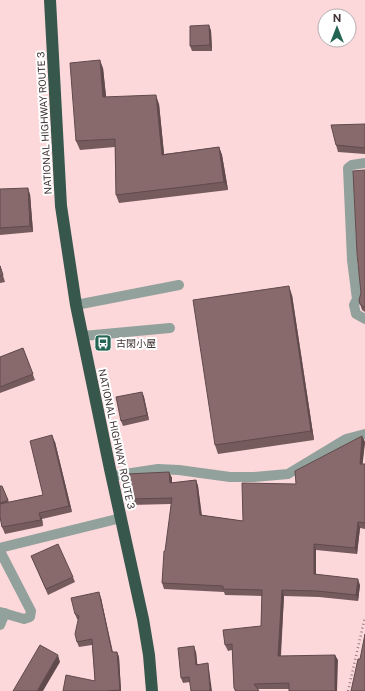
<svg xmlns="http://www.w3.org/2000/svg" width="365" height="691" font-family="'Public Sans','Noto Sans JP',sans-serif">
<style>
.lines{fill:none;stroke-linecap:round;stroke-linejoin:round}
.path{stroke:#957d80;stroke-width:2.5;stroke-dasharray:1 3;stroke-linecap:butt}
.minor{stroke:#92a19b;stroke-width:10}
.highway{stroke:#37564c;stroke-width:12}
.wall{fill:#765b5d}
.shaded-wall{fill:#604a4c}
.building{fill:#896a6c;stroke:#604a4c}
.labels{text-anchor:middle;stroke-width:4;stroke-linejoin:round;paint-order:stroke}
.street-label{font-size:10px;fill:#403234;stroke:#fff}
.poi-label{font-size:10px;fill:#403234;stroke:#fff;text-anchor:start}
</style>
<rect width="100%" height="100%" fill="#fcd8db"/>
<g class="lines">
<path class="path" d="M348,691L365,617"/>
<g class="minor">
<path d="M365,163L352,165L348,168L352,260L357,299L354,305L356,314L365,319"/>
<path d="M76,305L179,285"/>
<path d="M83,336L170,328"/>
<path d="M112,476L158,469L179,470L230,477H254L288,474L346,439L365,434"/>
<path d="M0,548L121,518"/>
<path d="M0,551L31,611L30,617L24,619L0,612"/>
<path d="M0,625L5,613"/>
</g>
<path class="highway" d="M50,0L61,206L76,305L110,469L143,619L149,655L152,691"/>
</g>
<g class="wall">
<path d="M209,25L211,31L212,51H192L190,46Z"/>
<path d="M103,68L106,97L159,104L164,154L219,147L222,155L228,190L119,203L116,195L115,147L80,150L76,141Z"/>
<path d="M365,124V154L338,152L336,145Z"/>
<path d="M365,170V312L362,310L360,304L361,293Z"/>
<path d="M0,189L30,194L33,232L0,235Z"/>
<path d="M0,265L5,282L0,283Z"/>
<path d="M292,295L314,440L218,454L215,445Z"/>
<path d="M23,348L35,380L0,393V357Z"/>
<path d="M142,392L144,397L149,420L123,426L121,421Z"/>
<path d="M362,436L365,442L362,464H365V529L360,528L357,554L316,550V575L360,585L358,601L319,597L284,596L281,656L338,660L289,689H258L259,691H235L234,688L232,650L228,651L225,645L261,626L262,596L225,595L224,592L164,589L162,583L171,504L130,505L128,499L169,472L172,478V483L196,480L198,486L202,515L243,521L296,484Z"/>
<path d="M55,442L72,512L42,519L43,526L5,534L2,527L0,517V486H2L9,502L43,495Z"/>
<path d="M31,556L73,577L75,582L48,595Z"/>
<path d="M101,598L112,652H117L119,657L121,691H63L95,681L92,645L79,647L77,642L78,620L77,619L75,614Z"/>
<path d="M196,652L197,664L209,669L190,682L183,683L181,678Z"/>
</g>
<g class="shaded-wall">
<path d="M209,25L211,31L212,51L210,45Z"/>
<path d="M100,60L103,68L107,105L103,97Z"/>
<path d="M156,95L159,104L165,163L162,155Z"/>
<path d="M219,147L222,155L228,190L224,182Z"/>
<path d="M28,188L30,194L33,232L30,226Z"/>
<path d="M289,286L292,295L314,440L311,431Z"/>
<path d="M142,392L144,397L149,420L147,415Z"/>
<path d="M52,435L55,442L72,512L69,506Z"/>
<path d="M362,436L365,442L362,470L360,464Z"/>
<path d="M169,472L172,478V489L170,483Z"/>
<path d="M196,480L198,486L202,521L200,515Z"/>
<path d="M39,513L42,519L43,526L41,520Z"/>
<path d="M358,522L360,528L357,554L355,548Z"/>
<path d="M314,544L316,550V580L314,574Z"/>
<path d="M358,579L360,585L358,601L356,595Z"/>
<path d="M282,590L284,596L280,662L278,656Z"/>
<path d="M99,592L101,598L114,657L112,652Z"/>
<path d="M194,646L196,652L198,670L196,665Z"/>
<path d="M117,652L119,657L121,691H120V690Z"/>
<path d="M58,655L60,662L43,691H37Z"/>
<path d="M335,655L338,660L337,691H335Z"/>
<path d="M208,663L209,669L212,691H210Z"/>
</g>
<g class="building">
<path d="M209,25L210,45L190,46V26Z"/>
<path d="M100,60L103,97L156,95L162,155L219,147L224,182L116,195L115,139L76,141L70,63Z"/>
<path d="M365,124V148L336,145L331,125Z"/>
<path d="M365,170V308L360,304L359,300L361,293L357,254L353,171Z"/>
<path d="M28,188L30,226L0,228V189Z"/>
<path d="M0,266L3,275L0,276Z"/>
<path d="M289,286L311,431L215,445L193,300Z"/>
<path d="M23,348L33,374L0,387V357Z"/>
<path d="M142,392L147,415L121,421L116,397Z"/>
<path d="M52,435L69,506L39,513L41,520L2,527L0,517V504L43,495L30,441Z"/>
<path d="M362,436L360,464H365V523L358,522L355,548L314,544V574L358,579L356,595L317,591L282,590L278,656L335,655V691H289V683L254,684L259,691H236L234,688L232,644L225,645L223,630L261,626L262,590L223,589V586L162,583L164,551H165L172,498L128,499L127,474L169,472L170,483L196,480L200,515L243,521L242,483L296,484L295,471Z"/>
<path d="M0,486H2L8,500L0,503Z"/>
<path d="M58,544L73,577L46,589L31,556Z"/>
<path d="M99,592L112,652H117L120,690L106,691H63L66,675L95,681L92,639L77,642L75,634L79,616L75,614L71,598Z"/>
<path d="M365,634V691H351L358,659H360Z"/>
<path d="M40,645L58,655L37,691H13Z"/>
<path d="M194,646L196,665L208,663L210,691H191L189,677L181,678L178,648Z"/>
</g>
<defs>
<g id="bus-square" transform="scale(0.9)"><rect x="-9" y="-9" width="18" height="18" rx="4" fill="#236452" stroke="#fff"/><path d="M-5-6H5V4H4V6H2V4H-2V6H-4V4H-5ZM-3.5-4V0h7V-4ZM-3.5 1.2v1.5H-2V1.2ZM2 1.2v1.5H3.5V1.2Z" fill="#fff"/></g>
</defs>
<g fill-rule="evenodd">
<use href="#bus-square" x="103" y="343"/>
</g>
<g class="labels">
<g class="street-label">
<text transform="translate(44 123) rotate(-93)" y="4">NATIONAL HIGHWAY ROUTE 3</text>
<text transform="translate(117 439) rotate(78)" y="4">NATIONAL HIGHWAY ROUTE 3</text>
</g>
<g class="poi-label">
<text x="116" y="347">古閑小屋</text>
</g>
</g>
<g transform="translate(337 28)"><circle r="19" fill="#ffffff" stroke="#b3adae"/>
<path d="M0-3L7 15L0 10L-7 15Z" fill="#236452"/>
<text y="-6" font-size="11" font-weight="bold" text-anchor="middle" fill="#403234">N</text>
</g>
</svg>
